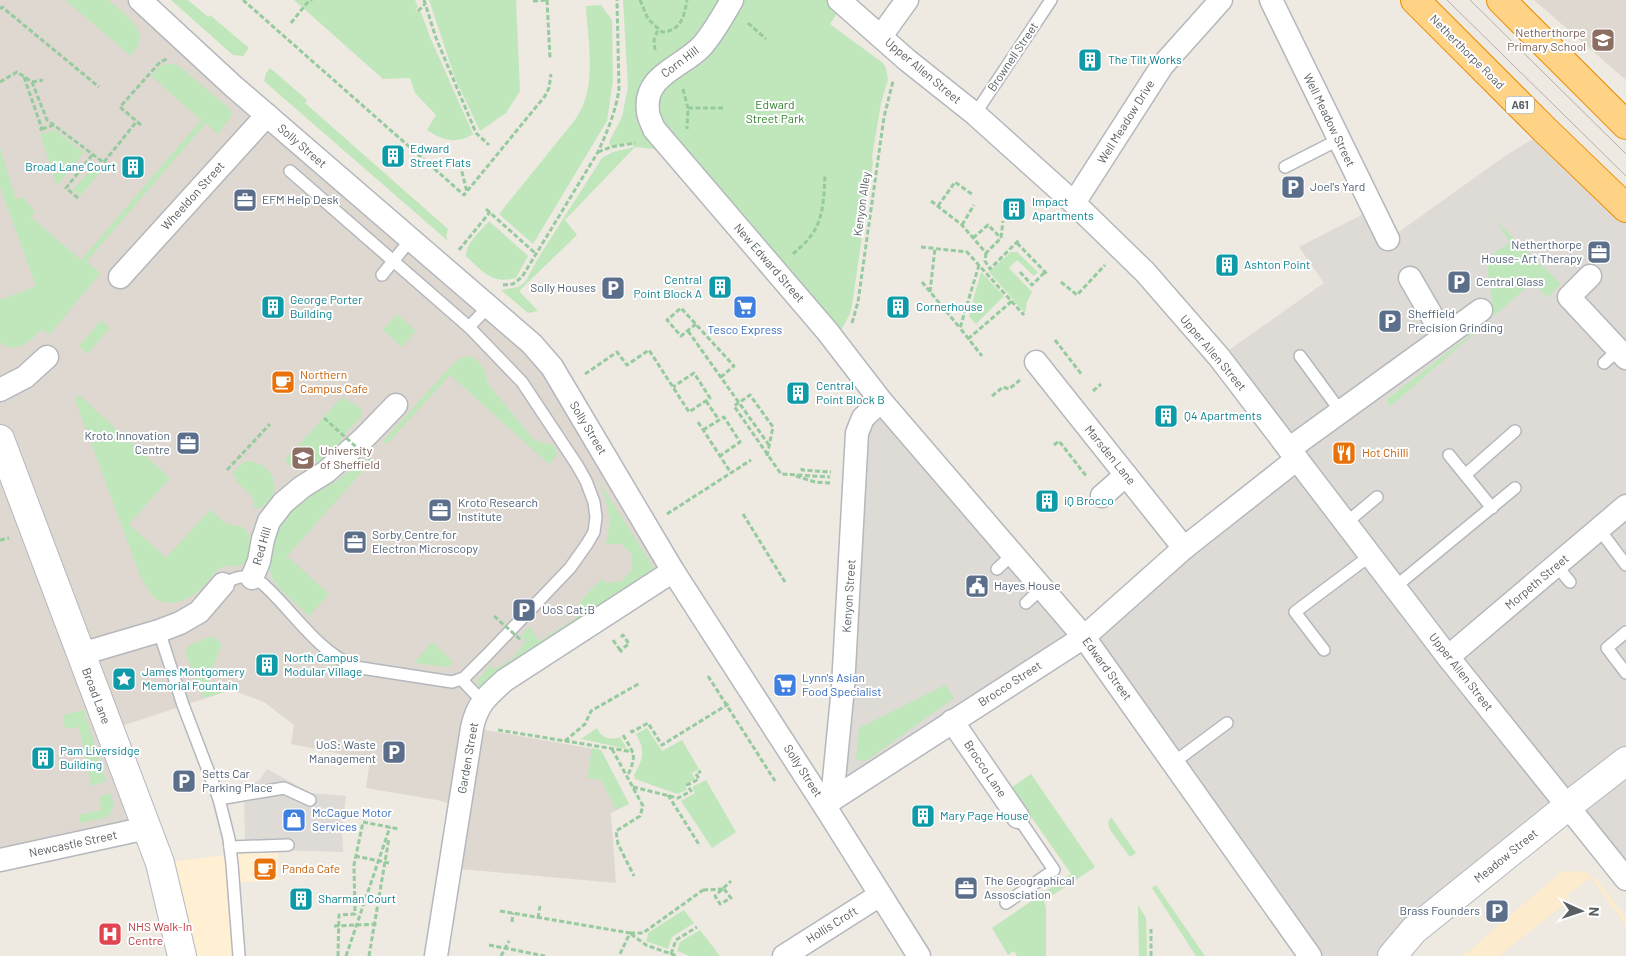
<svg xmlns="http://www.w3.org/2000/svg" width="1626" height="956" font-family="Barlow,sans-serif">
<style>
.commercial{fill:#fff0d4}
.industrial{fill:#dedbd6}
.education{fill:#ded8d0}
.green{fill:#c0e7bb}
.sand{fill:#fceccd}
.lines{fill:none;stroke-linecap:round;stroke-linejoin:round}
.lane-casing{stroke:#b4b8bd;stroke-width:14}
.street-casing{stroke:#b4b8bd;stroke-width:25}
.secondary-casing{stroke:#b3b8bd;stroke-width:30}
.highway-casing{stroke:#ee8a00;stroke-width:30}
.path{stroke:#96cb9f;stroke-width:3;stroke-dasharray:5 2.5;stroke-linecap:butt}
.lane{stroke:#fff;stroke-width:11}
.street{stroke:#fff;stroke-width:22}
.secondary{stroke:#fff;stroke-width:28}
.highway{stroke:#ffd386;stroke-width:28}
.tram{stroke:#b1b2b3;stroke-width:1}
.path-bridge{stroke:#96cb9f;stroke-width:3;stroke-dasharray:5 2.5;stroke-linecap:butt}
.labels{text-anchor:middle;stroke-width:4;stroke-linejoin:round;paint-order:stroke}
.shield{fill:#fff;stroke:#8c8f92;stroke-width:1}
.shield-label{font-size:11px;font-weight:bold;fill:#5a5f63}
.education-label{font-size:12px;fill:#785e54;stroke:#fff;text-anchor:end}
.street-label{font-size:12px;fill:#5a5f63;stroke:#fff}
.culture-label{font-size:12px;fill:#0d838f;stroke:#fff;text-anchor:start}
.park-label{font-size:12px;fill:#34852f;stroke:#fff}
.service-label{font-size:12px;fill:#4e5e75;stroke:#fff;text-anchor:start}
.shop-label{font-size:12px;fill:#366cbe;stroke:#fff;text-anchor:start}
.food-label{font-size:12px;fill:#c56008;stroke:#fff;text-anchor:start}
.health-label{font-size:12px;fill:#be3a42;stroke:#fff;text-anchor:start}
</style>
<rect width="100%" height="100%" fill="#eee9e1"/>
<path class="commercial" d="M278,850L279,880L233,883L239,956H182L160,863L250,852Z"/>
<g class="industrial">
<path d="M1546,131L1626,208V879L1568,806L1392,956H1310L1084,637L832,800L856,479L875,405L1084,636L1297,460L1219,357L1324,283L1299,247L1373,209L1389,239L1505,156Z"/>
<path d="M267,769L311,793L346,796L342,831L343,852L278,850L250,846V839H245L244,801L239,788L259,781Z"/>
</g>
<g class="education">
<path d="M0,0H140L532,344L673,571L505,680L473,728L601,750L629,804L611,813L616,883L450,868L460,806L437,800L366,788L370,760L291,744L294,725L264,702L231,690L109,730L147,828L0,860Z"/>
<path d="M1534,0H1626V80Z"/>
</g>
<g class="green">
<path d="M65,0H108C127,17 153,30 131,56Z"/>
<path d="M171,0H188L208,17L210,15L249,48L243,56L233,55Z"/>
<path d="M294,0H415L418,7L415,10L421,12L430,37L473,134C457,145 442,140 427,130L436,115L415,93L410,78L383,79Z"/>
<path d="M429,0H516L520,91L506,113L480,131L455,78Z"/>
<path d="M623,0H846L830,24L883,63L886,68L888,80L881,103L872,157L873,162L852,305L850,314L835,341L673,151L635,147L565,220L577,235L519,291L538,311L528,313L501,290L518,287L525,282L540,255L602,158L613,152L634,147L630,142L611,147L609,142L622,117L628,87Z"/>
<path d="M601,5L612,20L613,80L607,121L533,244L499,214L575,120C598,88 588,43 586,6Z"/>
<path d="M166,64H174L179,66L230,109L232,115L218,134L206,123L87,261L100,274L49,335L42,329C31,340 16,357 0,342V300L36,286L0,187V148L16,199L23,197L35,212L31,217L81,260L201,120L151,76L160,66Z"/>
<path d="M270,68L307,100L305,103L448,229L446,236L448,241L264,81L266,73Z"/>
<path d="M55,130L84,152L57,186L40,134Z"/>
<path d="M96,163L103,169L80,196L73,190Z"/>
<path d="M1493,218L1561,284L1547,298L1533,282L1390,407L1386,400L1494,316L1486,259L1510,242Z"/>
<path d="M489,221L528,256L516,278C492,285 482,271 466,256C466,242 481,231 489,221Z"/>
<path d="M1011,252H1017L1038,272L1034,276L1017,260L1009,268L1032,292L1027,302L1025,313L989,272Z"/>
<path d="M981,272L1004,296L976,324L969,316Z"/>
<path d="M397,314L416,331L402,347L383,330Z"/>
<path d="M101,320L110,328L87,354L79,346Z"/>
<path d="M468,356L475,358L484,369L488,384L534,440L554,446L558,454L549,464L450,375L387,444L383,441L452,365L460,358Z"/>
<path d="M79,395L170,478L129,524L166,558L210,510L225,523L242,527L247,531L252,542L248,561C237,570 229,562 219,569C212,574 207,583 201,589C190,600 172,607 158,600C150,596 146,585 141,578L75,400Z"/>
<path d="M342,397L362,409V416L342,437L339,448L313,470L290,466L285,460Z"/>
<path d="M356,455L369,464L287,556L329,594L309,616L278,587L272,577L268,565L272,532L293,506L340,479L349,471L348,466Z"/>
<path d="M247,461C277,463 286,498 257,509L254,507V501L249,493L236,481L237,479L232,474L241,464Z"/>
<path d="M599,481L657,573L483,690L476,683L490,665L495,669L513,658L526,641L521,636L529,626L539,641L576,618L572,612L591,589L602,579L606,583L622,581L632,570V555L622,544H606C612,517 609,507 599,481Z"/>
<path d="M211,636L222,644L208,681L231,690L204,698L185,653L188,646Z"/>
<path d="M432,642L453,662L450,666L445,667L414,663Z"/>
<path d="M945,685L954,698L866,761L856,760L859,728Z"/>
<path d="M84,710L106,781L91,786L79,727L65,729L63,715Z"/>
<path d="M597,728C601,738 610,741 620,737L627,749L581,739Z"/>
<path d="M647,728L662,751L682,740L699,769L692,773L695,779L685,785L687,790L677,794L635,779L634,775C643,759 646,751 636,734Z"/>
<path d="M592,748L601,750L629,804L616,810L601,780L587,778Z"/>
<path d="M1031,774L1095,867L1044,901L1046,907V956H1017L1014,951L1008,955L992,928L1071,874L1011,788Z"/>
<path d="M706,780L736,832L712,848L681,801L695,793L692,787Z"/>
<path d="M110,793L114,805L108,817L80,823L78,815L101,810L99,797Z"/>
<path d="M1111,817L1136,853L1130,857L1110,830L1108,823Z"/>
<path d="M1156,885L1205,956H1196L1152,888Z"/>
<path d="M1138,905L1146,918L1147,956H1139Z"/>
<path d="M684,910L694,923L672,937L668,949L646,941L649,932Z"/>
<path d="M700,930L720,956H690L677,951L680,942Z"/>
</g>
<path class="sand" d="M1562,871L1587,872L1591,877L1596,878L1626,918V925L1591,878L1567,895L1570,900L1499,956H1463Z"/>
<g class="lines">
<g class="lane-casing">
<g id="lane">
<path d="M975,114L1051,0"/>
<path d="M1285,167L1338,140"/>
<path d="M382,275L411,239"/>
<path d="M469,327L489,306"/>
<path d="M1300,356L1341,412"/>
<path d="M1604,363L1618,350"/>
<path d="M1449,455L1492,508"/>
<path d="M1465,475L1515,431"/>
<path d="M1346,523L1377,497"/>
<path d="M1599,529L1626,565"/>
<path d="M1556,565L1570,582"/>
<path d="M997,569L1013,554"/>
<path d="M223,584C239,575 247,574 263,584C293,611 317,651 355,667L452,682L464,678L487,655L570,568L587,544L594,532L596,517L594,502L586,481L577,465L522,382L469,327L290,171"/>
<path d="M1395,587L1515,488"/>
<path d="M1026,603L1042,588"/>
<path d="M159,631L183,705L219,799L229,839L232,864L239,956"/>
<path d="M1626,632L1607,648L1626,673"/>
<path d="M1324,650L1295,612L1371,555"/>
<path d="M461,679L483,702"/>
<path d="M1173,763L1227,723"/>
<path d="M219,799L284,788L310,800"/>
<path d="M230,847L288,845"/>
<path d="M1006,903L1054,870L1018,817"/>
</g>
</g>
<g class="street-casing">
<g id="street">
<path d="M140,0L233,86L532,344L552,367L673,571L824,805L919,956"/>
<path d="M732,0C723,16 714,32 702,46C683,67 643,75 648,111C648,117 652,123 654,129L827,331L881,401L1084,637L1310,956"/>
<path d="M839,0L907,60L975,114L1074,203L1145,272L1219,357L1448,657L1626,879"/>
<path d="M1271,0L1388,239"/>
<path d="M881,36L907,0"/>
<path d="M1074,203L1162,66L1221,0"/>
<path d="M1590,276L1569,297L1626,358"/>
<path d="M120,277L267,115"/>
<path d="M1410,278L1444,337"/>
<path d="M1036,362L1184,548"/>
<path d="M0,390L25,377L47,357"/>
<path d="M1289,449L1481,310"/>
<path d="M1102,496L1126,475"/>
<path d="M252,578L259,561L263,539L269,521L283,503L302,487L326,472L364,438L396,405"/>
<path d="M81,654L159,631L180,623L199,612L223,584"/>
<path d="M1448,657L1626,506"/>
<path d="M952,721L1018,817"/>
<path d="M832,800L843,687L857,433L863,418L881,401"/>
<path d="M824,805L1084,637L1184,548L1297,459"/>
<path d="M0,860L147,828"/>
<path d="M436,956L472,728C477,704 487,696 505,680L673,571"/>
<path d="M784,956L880,895"/>
</g>
</g>
<g class="secondary-casing">
<g id="secondary">
<path d="M0,439L160,863L182,956"/>
<path d="M1392,956L1414,930L1568,806L1626,761"/>
</g>
</g>
<g class="highway-casing">
<g id="highway">
<path d="M1415,0L1546,131L1626,208"/>
<path d="M1501,0L1626,125"/>
</g>
</g>
<g class="path">
<path d="M424,0L436,38L476,133L489,145"/>
<path d="M547,0L550,58"/>
<path d="M640,0L648,19L662,32C681,31 684,17 687,0"/>
<path d="M533,1L547,0"/>
<path d="M0,9L2,7L99,87"/>
<path d="M418,11L425,4"/>
<path d="M291,23L307,3L312,0"/>
<path d="M748,23L766,39"/>
<path d="M655,50L654,40L658,29"/>
<path d="M24,77L42,129L39,130"/>
<path d="M0,82L17,72L32,82L47,120L107,165"/>
<path d="M32,82L43,80"/>
<path d="M683,89L688,108L687,129"/>
<path d="M688,108H723"/>
<path d="M141,125L120,107L160,62L167,59"/>
<path d="M42,129L54,125"/>
<path d="M598,152L611,147L635,143"/>
<path d="M104,162L137,121"/>
<path d="M460,164L467,192"/>
<path d="M78,198L66,188L93,154"/>
<path d="M931,201L962,225L986,253L1001,238L1003,221"/>
<path d="M938,206L955,182L973,195"/>
<path d="M486,209L536,254"/>
<path d="M962,225L974,205"/>
<path d="M973,238L988,225L1001,238"/>
<path d="M1017,243L1048,275"/>
<path d="M921,247L967,252L1024,315"/>
<path d="M459,250L490,212"/>
<path d="M986,253L985,261L990,269L1020,239"/>
<path d="M793,254C799,248 806,243 810,237C824,220 824,195 825,175"/>
<path d="M979,265L960,328L982,356"/>
<path d="M1020,272L1032,285L1045,272"/>
<path d="M922,282L960,328"/>
<path d="M1061,282L1077,295L1105,265"/>
<path d="M503,285L513,284L522,277L598,152C607,132 616,111 619,89L617,0"/>
<path d="M930,292L935,248"/>
<path d="M852,323L858,302L884,117L893,81"/>
<path d="M696,324L681,336L667,320L681,308L734,366L721,377"/>
<path d="M688,331L769,445"/>
<path d="M968,339L1012,301"/>
<path d="M1055,340L1082,375"/>
<path d="M585,374L617,352L627,365L649,350L689,412L710,398L694,373L673,387"/>
<path d="M1093,391L1101,384"/>
<path d="M992,396L1003,387L1009,389L1020,380"/>
<path d="M706,401L719,420"/>
<path d="M698,422L731,473"/>
<path d="M703,430L724,417L740,442L720,456"/>
<path d="M1054,445L1059,441L1087,477"/>
<path d="M767,456L773,427L750,395L734,406L781,474L830,477"/>
<path d="M802,468V470L831,472"/>
<path d="M227,470L270,424"/>
<path d="M796,476L815,482L831,483"/>
<path d="M667,514L751,460"/>
<path d="M743,514L785,582"/>
<path d="M0,540L9,538"/>
<path d="M621,637L623,635L629,644L620,650L623,653"/>
<path d="M613,640L620,650"/>
<path d="M708,676L775,781"/>
<path d="M498,730L633,752"/>
<path d="M631,730L632,732L648,723L662,745L730,703"/>
<path d="M623,735C635,755 637,755 627,777"/>
<path d="M565,741L585,724L591,711L640,683"/>
<path d="M612,749L643,806L640,816L616,831L618,844L634,876"/>
<path d="M633,787L678,798L691,791L687,785L699,779L696,774L701,771"/>
<path d="M668,795L700,846"/>
<path d="M355,856L389,863"/>
<path d="M724,889L731,898L720,904L715,896L731,881"/>
<path d="M500,911L630,933L619,956"/>
<path d="M538,918L540,906"/>
<path d="M512,922L513,913"/>
<path d="M334,926L378,924"/>
<path d="M630,933H643L703,890"/>
<path d="M631,934L646,945L677,956"/>
<path d="M489,945L545,956"/>
<path d="M671,954L676,940L697,927"/>
<path d="M338,956L339,915L355,914L354,865L363,822L399,829"/>
<path d="M346,956L390,827"/>
<path d="M369,956L389,838"/>
<path d="M501,956L509,941"/>
<path d="M1151,956V929"/>
</g>
<use href="#lane" class="lane"/>
<use href="#street" class="street"/>
<use href="#secondary" class="secondary"/>
<use href="#highway" class="highway"/>
<g class="tram">
<path d="M1447,0L1626,176"/>
<path d="M1470,0L1626,154"/>
</g>
<g class="path-bridge">
<path d="M243,0L464,195L545,96L549,88L551,74"/>
<path d="M324,418L372,461"/>
<path d="M494,616L522,641"/>
<path d="M703,890L724,889"/>
</g>
</g>
<defs>
<g id="school-square" transform="scale(1.25)"><rect x="-9" y="-9" width="18" height="18" rx="4" fill="#8d6e63" stroke="#fff"/><path d="M0-5L7-2L0 1L-7-2ZM-4 1L0 2.5L4 1V4Q0 6-4 4Z" fill="#fff"/></g>
<g id="building-square" transform="scale(1.25)"><rect x="-9" y="-9" width="18" height="18" rx="4" fill="#0f9aa8" stroke="#fff"/><path d="M-4-6H4V6H1V3H-1V6H-4ZM-2.5-4.3h1.7v1.8h-1.7ZM.8-4.3h1.7v1.8H.8ZM-2.5-1h1.7V.8h-1.7ZM.8-1h1.7V.8H.8Z" fill="#fff"/></g>
<g id="parking-square" transform="scale(1.25)"><rect x="-9" y="-9" width="18" height="18" rx="4" fill="#5c6f8a" stroke="#fff"/><path d="M-3.5-5.5H1a3.5 3.5 0 0 1 0 7H-1V5.5H-3.5ZM-1-3.4V-.6H.8a1.4 1.4 0 0 0 0-2.8Z" fill="#fff"/></g>
<g id="office-square" transform="scale(1.25)"><rect x="-9" y="-9" width="18" height="18" rx="4" fill="#5c6f8a" stroke="#fff"/><path d="M-6-3h4V-5.5h4V-3h4V5H-6ZM-1-4.5V-3h2v-1.5ZM-6 0V1H6V0Z" fill="#fff"/></g>
<g id="supermarket-square" transform="scale(1.25)"><rect x="-9" y="-9" width="18" height="18" rx="4" fill="#3f7fe0" stroke="#fff"/><path d="M-6-5.5h2.5l.6 2H6L4.5 2H-2.5L-4.4-4H-6ZM-1.5 3.2a1.3 1.3 0 1 0 .1 0ZM3 3.2a1.3 1.3 0 1 0 .1 0Z" fill="#fff"/></g>
<g id="cafe-square" transform="scale(1.25)"><rect x="-9" y="-9" width="18" height="18" rx="4" fill="#e8710a" stroke="#fff"/><path d="M-5.5-4.5H6V0H3Q3 3.5 0 3.5H-2.5Q-5.5 3.5-5.5 0ZM3-3.2v2h1.7v-2ZM-6 4.5H4V6H-6Z" fill="#fff"/></g>
<g id="restaurant-square" transform="scale(1.25)"><rect x="-9" y="-9" width="18" height="18" rx="4" fill="#e8710a" stroke="#fff"/><path d="M-5-6h1v4h1v-4h1v4h1v-4h1v5L-1.5 .5V6h-2V.5L-5-1ZM5-6V6H3V1.5H1.5Q1.5-4 5-6Z" fill="#fff"/></g>
<g id="university-square" transform="scale(1.25)"><rect x="-9" y="-9" width="18" height="18" rx="4" fill="#8d6e63" stroke="#fff"/><path d="M0-5L7-2L0 1L-7-2ZM-4 1L0 2.5L4 1V4Q0 6-4 4Z" fill="#fff"/></g>
<g id="civic-square" transform="scale(1.25)"><rect x="-9" y="-9" width="18" height="18" rx="4" fill="#5c6f8a" stroke="#fff"/><path d="M-.6-6.5H3V-4.5H.6V-3L4-1V1h2V6H-6V1h2V-1L-.6-3ZM-1.2 2.5V6h2.4V2.5Z" fill="#fff"/></g>
<g id="sight-square" transform="scale(1.25)"><rect x="-9" y="-9" width="18" height="18" rx="4" fill="#0f9aa8" stroke="#fff"/><path d="M0-6L1.8-2.2L6-1.7L2.9 1.2L3.7 5.4L0 3.3L-3.7 5.4L-2.9 1.2L-6-1.7L-1.8-2.2Z" fill="#fff"/></g>
<g id="shop-square" transform="scale(1.25)"><rect x="-9" y="-9" width="18" height="18" rx="4" fill="#3f7fe0" stroke="#fff"/><path d="M-5-2.5h2.3a2.7 3.5 0 0 1 5.4 0H5L5.5 6h-11ZM-1.5-2.5h3a1.5 2.3 0 0 0-3 0Z" fill="#fff"/></g>
<g id="hospital-square" transform="scale(1.25)"><rect x="-9" y="-9" width="18" height="18" rx="4" fill="#e0444e" stroke="#fff"/><path d="M-5-5h3v3.5h4V-5h3V5h-3V1.5h-4V5h-3Z" fill="#fff"/></g>
</defs>
<g fill-rule="evenodd">
<use href="#school-square" x="1603" y="40"/>
<use href="#building-square" x="1090" y="60"/>
<use href="#building-square" x="393" y="156"/>
<use href="#building-square" x="133" y="167"/>
<use href="#parking-square" x="1293" y="187"/>
<use href="#office-square" x="245" y="200"/>
<use href="#building-square" x="1014" y="209"/>
<use href="#office-square" x="1599" y="252"/>
<use href="#building-square" x="1227" y="265"/>
<use href="#parking-square" x="1459" y="282"/>
<use href="#building-square" x="720" y="287"/>
<use href="#parking-square" x="613" y="288"/>
<use href="#building-square" x="273" y="307"/>
<use href="#supermarket-square" x="745" y="307"/>
<use href="#building-square" x="898" y="307"/>
<use href="#parking-square" x="1390" y="321"/>
<use href="#cafe-square" x="283" y="382"/>
<use href="#building-square" x="798" y="393"/>
<use href="#building-square" x="1166" y="416"/>
<use href="#office-square" x="188" y="443"/>
<use href="#restaurant-square" x="1344" y="453"/>
<use href="#university-square" x="303" y="458"/>
<use href="#building-square" x="1047" y="501"/>
<use href="#office-square" x="440" y="510"/>
<use href="#office-square" x="355" y="542"/>
<use href="#civic-square" x="977" y="586"/>
<use href="#parking-square" x="524" y="610"/>
<use href="#building-square" x="267" y="665"/>
<use href="#sight-square" x="124" y="679"/>
<use href="#supermarket-square" x="785" y="685"/>
<use href="#parking-square" x="394" y="752"/>
<use href="#building-square" x="43" y="758"/>
<use href="#parking-square" x="184" y="781"/>
<use href="#building-square" x="923" y="816"/>
<use href="#shop-square" x="294" y="820"/>
<use href="#cafe-square" x="265" y="869"/>
<use href="#office-square" x="966" y="888"/>
<use href="#building-square" x="301" y="899"/>
<use href="#parking-square" x="1497" y="911"/>
<use href="#hospital-square" x="110" y="934"/>
</g>
<g class="labels">
<rect class="shield" x="1506" y="96.5" width="28" height="17" rx="4"/>
<g class="shield-label">
<text x="1520" y="109">A61</text>
</g>
<g class="education-label">
<text x="1586" y="37">Netherthorpe<tspan x="1586" dy="14">Primary School</tspan></text>
<text x="320" y="455" text-anchor="start">University<tspan x="320" dy="14">of Sheffield</tspan></text>
</g>
<g class="street-label">
<text transform="translate(1467 52) rotate(45)" y="4">Netherthorpe Road</text>
<text transform="translate(1013 57) rotate(-56)" y="4">Brownell Street</text>
<text transform="translate(680 62) rotate(-37)" y="4">Corn Hill</text>
<text transform="translate(923 71) rotate(40)" y="4">Upper Allen Street</text>
<text transform="translate(1329 120) rotate(64)" y="4">Well Meadow Street</text>
<text transform="translate(1126 122) rotate(-58)" y="4">Well Meadow Drive</text>
<text transform="translate(302 146) rotate(41)" y="4">Solly Street</text>
<text transform="translate(193 196) rotate(-48)" y="4">Wheeldon Street</text>
<text transform="translate(862 204) rotate(-82)" y="4">Kenyon Alley</text>
<text transform="translate(769 263) rotate(49)" y="4">New Edward Street</text>
<text transform="translate(1213 353) rotate(50)" y="4">Upper Allen Street</text>
<text transform="translate(588 428) rotate(59)" y="4">Solly Street</text>
<text transform="translate(1110 455) rotate(51)" y="4">Marsden Lane</text>
<text transform="translate(262 546) rotate(-74)" y="4">Red Hill</text>
<text transform="translate(1537 582) rotate(-40)" y="4">Morpeth Street</text>
<text transform="translate(849 596) rotate(-86)" y="4">Kenyon Street</text>
<text transform="translate(1107 669) rotate(54)" y="4">Edward Street</text>
<text transform="translate(1461 672) rotate(52)" y="4">Upper Allen Street</text>
<text transform="translate(1010 684) rotate(-33)" y="4">Brocco Street</text>
<text transform="translate(96 696) rotate(69)" y="4">Broad Lane</text>
<text transform="translate(468 758) rotate(-80)" y="4">Garden Street</text>
<text transform="translate(985 769) rotate(56)" y="4">Brocco Lane</text>
<text transform="translate(803 771) rotate(57)" y="4">Solly Street</text>
<text transform="translate(73 844) rotate(-12)" y="4">Newcastle Street</text>
<text transform="translate(1506 856) rotate(-39)" y="4">Meadow Street</text>
<text transform="translate(832 925) rotate(-32)" y="4">Hollis Croft</text>
</g>
<g class="culture-label">
<text x="1108" y="64">The Tilt Works</text>
<text x="410" y="153">Edward<tspan x="410" dy="14">Street Flats</tspan></text>
<text x="116" y="171" text-anchor="end">Broad Lane Court</text>
<text x="1032" y="206">Impact<tspan x="1032" dy="14">Apartments</tspan></text>
<text x="1244" y="269">Ashton Point</text>
<text x="702" y="284" text-anchor="end">Central<tspan x="702" dy="14">Point Block A</tspan></text>
<text x="290" y="304">George Porter<tspan x="290" dy="14">Building</tspan></text>
<text x="916" y="311">Cornerhouse</text>
<text x="816" y="390">Central<tspan x="816" dy="14">Point Block B</tspan></text>
<text x="1184" y="420">Q4 Apartments</text>
<text x="1064" y="505">iQ Brocco</text>
<text x="284" y="662">North Campus<tspan x="284" dy="14">Modular Village</tspan></text>
<text x="142" y="676">James Montgomery<tspan x="142" dy="14">Memorial Fountain</tspan></text>
<text x="60" y="755">Pam Liversidge<tspan x="60" dy="14">Building</tspan></text>
<text x="940" y="820">Mary Page House</text>
<text x="318" y="903">Sharman Court</text>
</g>
<g class="park-label">
<text x="775" y="109">Edward<tspan x="775" dy="14">Street Park</tspan></text>
</g>
<g class="service-label">
<text x="1310" y="191">Joel's Yard</text>
<text x="262" y="204">EFM Help Desk</text>
<text x="1582" y="249" text-anchor="end">Netherthorpe<tspan x="1582" dy="14">House- Art Therapy</tspan></text>
<text x="1476" y="286">Central Glass</text>
<text x="596" y="292" text-anchor="end">Solly Houses</text>
<text x="1408" y="318">Sheffield<tspan x="1408" dy="14">Precision Grinding</tspan></text>
<text x="170" y="440" text-anchor="end">Kroto Innovation<tspan x="170" dy="14">Centre</tspan></text>
<text x="458" y="507">Kroto Research<tspan x="458" dy="14">Institute</tspan></text>
<text x="372" y="539">Sorby Centre for<tspan x="372" dy="14">Electron Microscopy</tspan></text>
<text x="994" y="590">Hayes House</text>
<text x="542" y="614">UoS Cat:B</text>
<text x="376" y="749" text-anchor="end">UoS: Waste<tspan x="376" dy="14">Management</tspan></text>
<text x="202" y="778">Setts Car<tspan x="202" dy="14">Parking Place</tspan></text>
<text x="984" y="885">The Geographical<tspan x="984" dy="14">Assosciation</tspan></text>
<text x="1480" y="915" text-anchor="end">Brass Founders</text>
</g>
<g class="shop-label">
<text x="745" y="334" text-anchor="middle">Tesco Express</text>
<text x="802" y="682">Lynn's Asian<tspan x="802" dy="14">Food Specialist</tspan></text>
<text x="312" y="817">McCague Motor<tspan x="312" dy="14">Services</tspan></text>
</g>
<g class="food-label">
<text x="300" y="379">Northern<tspan x="300" dy="14">Campus Cafe</tspan></text>
<text x="1362" y="457">Hot Chilli</text>
<text x="282" y="873">Panda Cafe</text>
</g>
<g class="health-label">
<text x="128" y="931">NHS Walk-In<tspan x="128" dy="14">Centre</tspan></text>
</g>
</g>
<g transform="translate(1581 911) rotate(93)" stroke="#ffffff" stroke-width="4" paint-order="stroke">
<path d="M0-4L9 19L0 12L-9 19Z" fill="#5a5f63"/>
<text y="-8" font-size="14" font-weight="bold" text-anchor="middle" fill="#5a5f63">N</text>
</g>
</svg>
